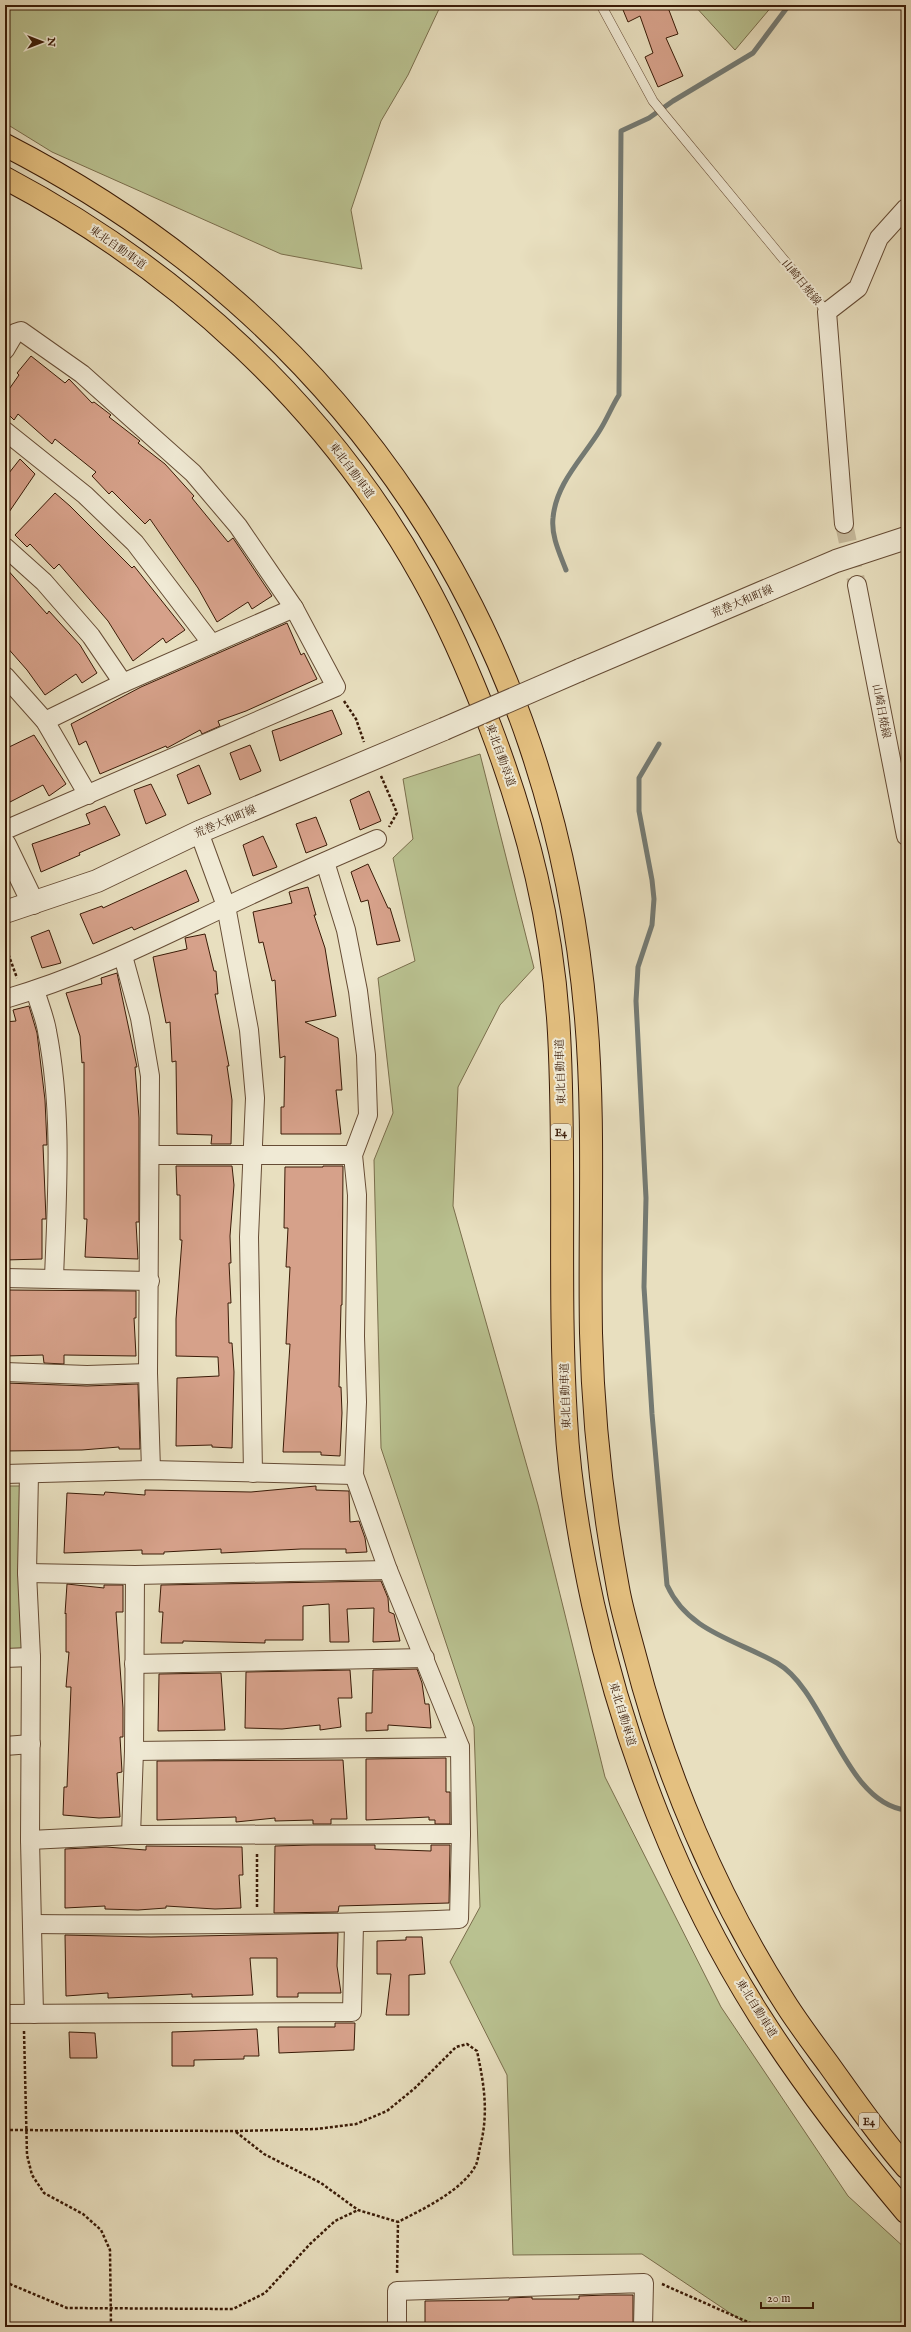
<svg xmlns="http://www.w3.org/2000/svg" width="911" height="2332" font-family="'IM FELL English','Noto Serif JP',serif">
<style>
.green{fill:#b9c190;stroke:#7a6e4c}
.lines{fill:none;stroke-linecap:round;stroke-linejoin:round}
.stream{stroke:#747a73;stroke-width:5}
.building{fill:#d6a18a;stroke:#3a1b07}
.minor-tunnel{stroke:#c5b89a;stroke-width:18;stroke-dasharray:18 9;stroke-linecap:butt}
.service-casing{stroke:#664c35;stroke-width:10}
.minor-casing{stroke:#664c35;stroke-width:20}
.tertiary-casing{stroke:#664c35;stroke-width:24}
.motorway-casing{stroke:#3a1b07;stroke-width:24}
.path{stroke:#3a1b07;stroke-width:2.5;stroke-dasharray:3 2;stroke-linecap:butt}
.service{stroke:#f0ead5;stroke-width:9}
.minor{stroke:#f0ead5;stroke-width:18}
.tertiary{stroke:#f0ead5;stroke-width:22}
.motorway{stroke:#e4c080;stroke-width:22}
.tertiary-bridge-casing{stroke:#664c35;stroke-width:24;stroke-linecap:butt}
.tertiary-bridge{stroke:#f0ead5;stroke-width:22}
.labels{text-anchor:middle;stroke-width:4;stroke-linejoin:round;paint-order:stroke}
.shield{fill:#f0ead5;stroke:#715945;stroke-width:1}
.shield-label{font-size:10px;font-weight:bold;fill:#3a1b07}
.street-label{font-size:11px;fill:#3a1b07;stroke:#f0ead5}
</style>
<rect width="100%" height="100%" fill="#e8dfbf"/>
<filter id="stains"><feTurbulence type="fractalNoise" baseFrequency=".005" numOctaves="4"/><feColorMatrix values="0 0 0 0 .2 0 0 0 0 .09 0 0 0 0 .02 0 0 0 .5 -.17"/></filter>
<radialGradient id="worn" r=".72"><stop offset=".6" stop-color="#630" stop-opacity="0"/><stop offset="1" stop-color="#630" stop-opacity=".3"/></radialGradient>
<g class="green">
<path d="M5,5H434L439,9L408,75L381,121L351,210L362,269L281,254L52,152L5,123Z"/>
<path d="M694,5H773L735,50Z"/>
<path d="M480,754L534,968L500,1005L458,1087L453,1206L538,1505L605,1777L721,2007L848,2196L906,2249V2327H751L642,2254L513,2255L507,2075L450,1962L480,1907L474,1727L381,1448L374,1160L393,1113L378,978L415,961L393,858L413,839L403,779Z"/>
<path d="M5,1486H20L23,1649L5,1650Z"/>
</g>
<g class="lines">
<g class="stream">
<path d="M566,570C560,554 551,536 553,518C556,483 583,458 600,430C607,419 612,406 619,395L621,131L649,118L673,101L753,53L789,5"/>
<path d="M659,744L639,778V811L652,880L654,899L652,925L638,967L636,1001L646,1198L644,1287L652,1414L667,1585C688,1632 737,1640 777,1663C826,1691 844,1803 906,1810"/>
</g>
</g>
<g class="building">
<path d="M621,5H667L678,34L666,38L683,76L658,87L645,57L653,53L640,16L628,22Z"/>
<path d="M31,356L65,383L69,379L92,403L94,402L111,415L109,417L140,441L138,443L165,464L194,496L192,498L228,542L233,538L272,596L252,609L248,602L217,622L198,588L150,519L145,524L112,491L109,494L92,476L96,472L55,439L52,444L18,414L14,420L5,411V395L19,375L17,373Z"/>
<path d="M20,459L35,474L5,518V478Z"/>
<path d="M55,493L70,506L132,568L134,566L185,630L166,643L163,638L133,661L108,621L59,564L54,569L30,544L27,547L15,535Z"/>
<path d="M5,567L47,614L49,611L80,645L97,673L82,683L76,674L45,695L27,670L5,645Z"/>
<path d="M287,623L301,655L304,653L317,679L246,711L218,721L220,726L202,734L200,730L167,748L166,746L100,774L86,741L79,745L71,724L141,687Z"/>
<path d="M332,710L342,734L280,761L272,731Z"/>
<path d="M34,735L66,784L49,796L43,785L10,802L5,792V749Z"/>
<path d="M250,745L261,771L240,780L230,753Z"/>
<path d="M199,765L211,794L188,804L177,775Z"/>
<path d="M151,784L166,815L146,824L134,790Z"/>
<path d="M369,791L381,821L360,830L350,800Z"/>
<path d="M105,806L120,835L79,853L80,855L41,872L32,844L90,824L86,814Z"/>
<path d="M316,817L327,845L306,853L296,824Z"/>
<path d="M263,836L277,867L253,876L243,845Z"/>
<path d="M368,864L388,908H390L400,941L377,945L368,900L361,902L351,872Z"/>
<path d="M186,870L199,901L134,930L132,927L93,944L80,914L102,906L103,908Z"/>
<path d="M308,887L316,915H314L325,948L336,1016L305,1022L338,1038L342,1090H336L341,1134H281V1107H284L285,1056L280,1058L275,980L272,981L263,942L259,943L253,912L292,903L289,892Z"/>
<path d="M49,930L61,963L42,968L31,937Z"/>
<path d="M205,934L214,971H216L218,994H215L229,1066H227L232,1100L231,1144H211L212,1135L177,1134L176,1061L172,1062L170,1022L166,1023L153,957L187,949L185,938Z"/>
<path d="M117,973L137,1067H135L139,1118V1222H136L138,1259L85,1257L87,1219H84V1062L82,1063L80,1036L66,993L102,984L101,978Z"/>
<path d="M29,1006L37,1033L45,1100L47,1145H43L46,1219H42V1259L5,1260V1022L16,1021L13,1010Z"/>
<path d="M176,1166H232L234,1185L230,1236L231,1263H229L231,1303H228L229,1343H232L234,1372L232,1448L212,1447V1445L176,1446L177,1378L219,1376L218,1357L176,1356V1319L182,1240H180V1195H177Z"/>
<path d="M323,1166H343L342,1305H341L339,1387H341L342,1413L340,1456L321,1455V1452H283L290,1344H286L290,1267H286L288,1228H284L285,1167H323Z"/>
<path d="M8,1290L136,1291V1318H134L136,1356L64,1355V1364L44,1363L43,1355L5,1356Z"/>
<path d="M6,1383L87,1386L138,1384L140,1449H119V1447L82,1450L5,1451Z"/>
<path d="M316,1486V1490L349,1491L350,1522L359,1521L365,1538L367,1552L346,1553V1549H301L221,1553V1549L164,1552V1554H142V1550L64,1553L67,1493L104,1495L105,1492L145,1495V1490L251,1492Z"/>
<path d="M381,1581L388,1598L389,1612L394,1614L400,1641L373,1642L374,1608L347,1609L349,1642H330L329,1604L303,1606V1640H265V1643L183,1641V1643H161L163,1612H159L161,1585Z"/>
<path d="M67,1584L104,1588V1585H123V1612H116L123,1708V1737H120L122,1772L117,1773L120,1817L99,1818L63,1815L64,1787H67L71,1687H66L69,1652H66V1613L65,1614Z"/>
<path d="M417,1669L422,1683L425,1704H429L431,1728L388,1725V1730L366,1731V1713H372L373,1670Z"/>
<path d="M350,1670L352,1698H338L341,1727L320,1730V1725L282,1729L245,1728L246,1672Z"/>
<path d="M221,1673L225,1730L158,1731L159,1674Z"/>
<path d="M446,1758V1792H450V1824H435V1820H429V1817L366,1820V1759Z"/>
<path d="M343,1760L347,1819H331V1824H313V1820L275,1821V1818L236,1822V1817L157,1820V1761Z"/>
<path d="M312,1845H375V1849L431,1851V1845H450L449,1903L339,1906L338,1912L274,1913L275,1846Z"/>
<path d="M146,1846L242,1847L243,1875H239L241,1908L215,1909L166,1906V1908L138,1910L105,1909V1906L65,1908V1849L106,1847L146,1850Z"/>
<path d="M338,1933L337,1966L341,1993H298V1997H277V1958H250L253,1995L192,1997V1994L108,1998V1993L66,1996L65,1935L151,1937Z"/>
<path d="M406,1937H422L425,1974L409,1975V2015H386L391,1974H377V1941L406,1940Z"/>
<path d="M335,2023H355L354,2050L279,2053L278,2027H335Z"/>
<path d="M257,2029L259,2056H244V2059L194,2060V2066H172V2032Z"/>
<path d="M69,2032L95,2033L97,2058H70Z"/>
<path d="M606,2295H633V2327H425V2301L509,2300V2298L532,2297V2299H579V2296Z"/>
</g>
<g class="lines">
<path class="minor-tunnel" d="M844,524L857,585"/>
<g class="service-casing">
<path id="service" d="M601,5L653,101L827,312"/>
</g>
<g class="minor-casing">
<g id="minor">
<path d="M5,350L15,333L21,331L82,374L193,473L238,526L294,608L336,687L5,830"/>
<path d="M5,431L85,495L135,543L212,644"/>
<path d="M844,524L827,312L858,288L879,238L906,208"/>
<path d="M5,547L44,582L91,636L123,683"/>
<path d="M857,585L906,836"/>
<path d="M5,676L45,721L88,795"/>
<path d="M45,721L123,683L294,608"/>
<path d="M199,832L226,906L249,1030L255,1098L249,1237L253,1473"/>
<path d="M123,956L140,1018L150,1076L148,1373L151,1470"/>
<path d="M35,990C39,1004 45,1018 47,1031C63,1112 57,1196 54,1278"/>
<path d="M5,999C82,977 153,941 225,907C275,883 326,861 377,839"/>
<path d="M150,1155H353"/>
<path d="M5,1278L150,1281"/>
<path d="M5,1372L87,1375L148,1373"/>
<path d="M5,1474L151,1470L354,1475"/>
<path d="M29,1474L27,1573L31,1657L30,1840L34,2014"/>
<path d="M27,1573L135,1575L388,1570"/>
<path d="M5,1658L31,1657"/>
<path d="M134,1664L425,1658"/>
<path d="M5,1746L31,1744"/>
<path d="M134,1751L460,1747"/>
<path d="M131,1835L134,1751L135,1575"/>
<path d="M30,1840L131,1835L461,1834"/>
<path d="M32,1924C175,1925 317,1925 459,1919L461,1834L460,1747L388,1570L354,1475L357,1402L355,1336L357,1195L353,1155L368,1115L366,1055L358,991L346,930L325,862"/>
<path d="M5,2014L352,2012L354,1924"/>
<path d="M397,2327V2291L644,2283L643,2327"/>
</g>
</g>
<g class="tertiary-casing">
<g id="tertiary">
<path d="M580,670L836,561L906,538"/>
<path d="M5,845L33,903"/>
<path d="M5,912L97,881L199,832L444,729"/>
</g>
</g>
<g class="motorway-casing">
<g id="motorway">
<path d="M5,145C349,322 553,633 586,1018C595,1123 589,1228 591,1333C593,1419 602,1503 618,1588C622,1611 629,1633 635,1656C665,1773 717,1896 782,1998C796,2021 813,2043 829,2065C854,2100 878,2135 906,2167"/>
<path d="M5,178C177,269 327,406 422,577C449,625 470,674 490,726C528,826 553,925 559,1033C566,1161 558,1290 566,1419C569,1481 580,1544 593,1604C625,1748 680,1890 759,2015C803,2084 853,2149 906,2212"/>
</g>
</g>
<g class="path">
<path d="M344,701L356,719L364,742"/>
<path d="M381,776L397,813L389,827"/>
<path d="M5,945L17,978"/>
<path d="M257,1907V1852"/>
<path d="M24,2031L27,2155L32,2175L44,2193L83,2214L101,2230L110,2250L111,2327"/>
<path d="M5,2130L236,2131L316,2129L356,2124L387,2111L415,2088L456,2047L467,2044L477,2051C484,2084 489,2113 480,2147C479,2152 478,2160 476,2165C462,2191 423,2209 398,2222"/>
<path d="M236,2132L264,2154L321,2183L358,2210L398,2222L397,2274"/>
<path d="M5,2282L67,2308L233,2309L265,2293L310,2244L335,2221L358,2210"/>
<path d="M662,2284L759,2327"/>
</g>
<use href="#service" class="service"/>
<use href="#minor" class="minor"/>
<use href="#tertiary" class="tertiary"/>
<use href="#motorway" class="motorway"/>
<g class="tertiary-bridge-casing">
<path id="tertiary-bridge" d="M444,729L580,670"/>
</g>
<use href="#tertiary-bridge" class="tertiary-bridge"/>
</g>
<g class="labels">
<g class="shield">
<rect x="551" y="1124" width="20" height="16" rx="3"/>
<rect x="859" y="2113" width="20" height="16" rx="3"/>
</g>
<g class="shield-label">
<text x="561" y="1136">E4</text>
<text x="869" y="2125">E4</text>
</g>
<g class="street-label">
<text transform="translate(118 247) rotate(35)" y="4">東北自動車道</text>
<text transform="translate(802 282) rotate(51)" y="4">山崎日焼線</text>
<text transform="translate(352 470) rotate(53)" y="4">東北自動車道</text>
<text transform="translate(742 601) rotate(-23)" y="4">荒巻大和町線</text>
<text transform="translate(882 711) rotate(79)" y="4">山崎日焼線</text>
<text transform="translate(501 755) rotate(70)" y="4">東北自動車道</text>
<text transform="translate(225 821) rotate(-23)" y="4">荒巻大和町線</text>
<text transform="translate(560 1072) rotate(-92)" y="4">東北自動車道</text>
<text transform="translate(565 1396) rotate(-92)" y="4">東北自動車道</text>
<text transform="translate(623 1714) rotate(73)" y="4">東北自動車道</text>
<text transform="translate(757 2008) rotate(58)" y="4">東北自動車道</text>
</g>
</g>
<rect width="911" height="2332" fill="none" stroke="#e8dfbf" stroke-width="20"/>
<rect x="6" y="6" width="899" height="2320" fill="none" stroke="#3a1b07" stroke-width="2"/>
<rect x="10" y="10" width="891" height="2312" fill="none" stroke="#3a1b07"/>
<g transform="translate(42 42) rotate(90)" stroke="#f0ead5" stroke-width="3" paint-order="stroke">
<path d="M0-3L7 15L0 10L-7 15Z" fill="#3a1b07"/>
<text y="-6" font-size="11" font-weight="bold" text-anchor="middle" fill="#3a1b07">N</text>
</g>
<path d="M761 2302v6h52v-6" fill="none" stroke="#3a1b07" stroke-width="2"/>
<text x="767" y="2302" font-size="12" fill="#3a1b07" stroke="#f0ead5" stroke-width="3" paint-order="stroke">20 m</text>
<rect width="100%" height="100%" filter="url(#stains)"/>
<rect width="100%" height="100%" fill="url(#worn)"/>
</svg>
